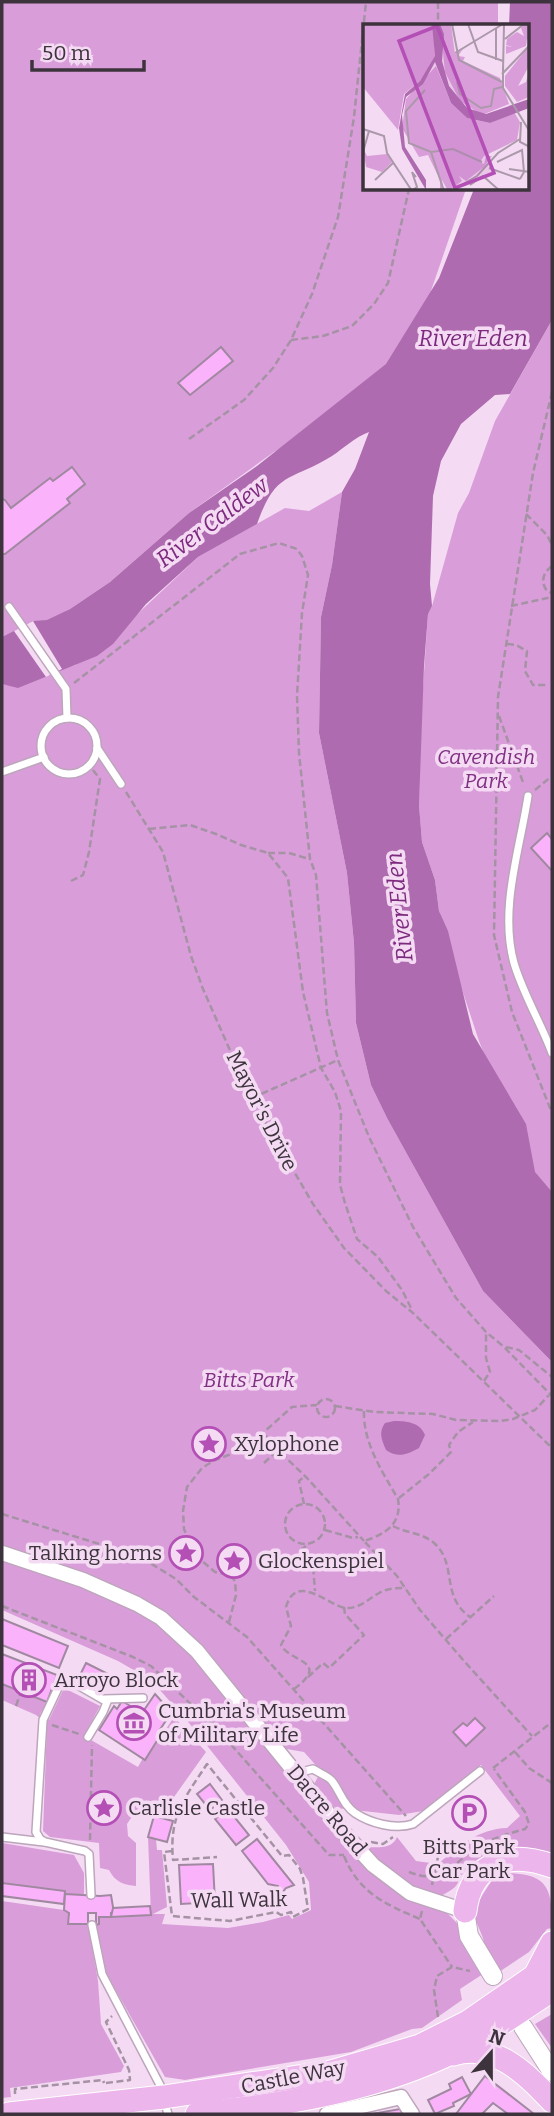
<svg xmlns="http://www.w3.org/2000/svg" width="554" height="2116" font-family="Bitter,serif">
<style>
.green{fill:#d99ed9}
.water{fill:#ae6baf}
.pier{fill:#f4dbf3}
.building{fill:#fab3fa;stroke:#a089a0;stroke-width:2}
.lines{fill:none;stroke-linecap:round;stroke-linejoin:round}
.service-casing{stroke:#bda5bc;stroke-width:10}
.minor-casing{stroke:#bda5bc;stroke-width:17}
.tertiary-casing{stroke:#bda5bc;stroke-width:20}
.primary-casing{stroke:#fff;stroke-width:25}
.path{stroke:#a592a4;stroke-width:2.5;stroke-dasharray:7 3.5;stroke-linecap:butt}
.service{stroke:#fff;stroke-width:7}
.minor{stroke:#fff;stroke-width:14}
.tertiary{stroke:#fff;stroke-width:18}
.primary{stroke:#ecb5ec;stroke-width:23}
.labels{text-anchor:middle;stroke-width:7;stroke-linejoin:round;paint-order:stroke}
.park-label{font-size:21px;font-style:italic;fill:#813084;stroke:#f4dbf3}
.street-label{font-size:21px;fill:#3d333d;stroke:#f4dbf3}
.poi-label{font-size:21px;fill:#3d333d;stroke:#f4dbf3;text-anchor:start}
.water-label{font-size:23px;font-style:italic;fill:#7c2a7e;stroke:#f4dbf3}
.inset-road{fill:none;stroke:#ab98aa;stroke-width:2}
.view{fill:#b34fb5;fill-opacity:0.15;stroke:#b34fb5;stroke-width:3.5}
.inset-edge{fill:none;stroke:#3d333d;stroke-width:3.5}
</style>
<rect width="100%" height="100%" fill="#f4dbf3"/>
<g class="green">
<path d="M2,2H498V26H365V189H466L422,317L374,393L274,452L189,513L110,582L70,609L47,621L32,622L2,637Z"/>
<path d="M552,320V1201L541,1187L504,1105L479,1041L449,950L439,911L435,880L422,842L419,805L420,733L428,613L432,606L458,513L469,493L495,421Z"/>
<path d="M342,492L332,565L321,617L319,733L347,873L354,943L356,1023L371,1085L387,1118L483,1291L552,1362V1855C521,1850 487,1843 464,1872C460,1876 459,1883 455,1887C452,1890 446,1893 441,1896C408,1888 387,1870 363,1847C376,1847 392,1850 397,1837L416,1861L438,1864C459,1846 478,1829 507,1828L520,1816L481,1765L423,1811L399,1815L336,1808L327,1804L312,1788L321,1771L304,1752L281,1748L174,1621L2,1547V684L8,685L75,665L130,621L198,557L285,508L309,511Z"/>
<path d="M2,1560L37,1569L127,1606L154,1621L178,1641L353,1849L444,1910L456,1922L486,1972L460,1989L462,2000L422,2028L412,2029L351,2052L185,2080L165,2077L106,1973L96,1925L99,1924V1917L151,1915L148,1837L156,1839L157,1850H162L167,1907L153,1914H165L162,1924L228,1928L263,1922L289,1915L292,1919L311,1910L309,1882L286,1845L189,1723L151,1680L118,1661L2,1610Z"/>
<path d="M2,1684L47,1702L40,1714L49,1720L64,1688L100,1706L84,1736L138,1767L143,1758L146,1759L174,1717L206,1752L169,1804L164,1819L141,1813L133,1815L127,1824L128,1836L136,1843V1886C124,1885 115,1882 109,1870L100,1868L99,1843L50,1837L43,1831L47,1724L36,1715L2,1700Z"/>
<path d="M2,1843L74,1855L84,1873V1894H65V1891L2,1883Z"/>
<path d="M508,1873C550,1874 552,1891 552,1928L547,1929L529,1952L499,1972L486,1955L483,1938L476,1921V1905L494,1877Z"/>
<path d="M2,1901L64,1910L69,1913L68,1924H88L98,1981L101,2024L124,2066L121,2072L10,2088L11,2097L2,2098Z"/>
<path d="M552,2014V2048L535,2024Z"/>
</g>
<g class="water">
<path d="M510,2H552V320L510,394L495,395L461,424L441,461L433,496L430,584L432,606L428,614L424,666L419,805L422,842L435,880L439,911L448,931L473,1034L526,1124L535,1172L552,1192V1362L483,1291L387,1118L371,1085L356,1023L354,943L347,873L319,733L321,617L332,565L342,492L355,469L369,432C355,437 344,448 332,456C290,482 276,470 257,524L198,557L146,604L113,644L97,656L18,688L2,684V637L33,621L47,620L70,609L110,582L189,513L257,466L386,364L439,278L474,189H528V26H509Z"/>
<path d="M394,1421C406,1421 420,1422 425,1435L419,1448C406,1455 398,1458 386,1450C382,1440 378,1433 385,1423Z"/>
</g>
<path class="pier" d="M33,621L62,669L46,677L14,631Z"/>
<g class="building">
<path d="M221,347L233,361L190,395L178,383Z"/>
<path d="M72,467L85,484L67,499L70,503L5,554H2V499L5,500L11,508L50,478L53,481Z"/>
<path d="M547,833L552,839V871L531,848Z"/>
<path d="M2,1619L68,1646L59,1668L2,1645Z"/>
<path d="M2,1654L57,1675L47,1702L2,1684Z"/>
<path d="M86,1663L112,1676L105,1690L79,1677Z"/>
<path d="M155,1694L164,1704L159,1710L169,1716L157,1734L160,1736L145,1760L99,1730L114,1706L117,1709L122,1701L142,1713Z"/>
<path d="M475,1718L485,1728L466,1746L453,1732L463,1723L467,1726Z"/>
<path d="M210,1784L222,1800L210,1810L197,1794Z"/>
<path d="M228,1809L249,1835L236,1845L215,1819Z"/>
<path d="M154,1816L173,1821L167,1842L148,1837Z"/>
<path d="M257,1839L294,1885L286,1888L282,1893L277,1891L278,1886L268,1884L242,1851Z"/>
<path d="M213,1864L215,1902L181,1904L179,1865Z"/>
<path d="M2,1883L65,1891L64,1904L2,1896Z"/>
<path d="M65,1894L100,1896L111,1895L114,1913H111V1917H99V1924L96,1925V1913H88V1924H68L69,1913L64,1910Z"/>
<path d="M150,1906L151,1915L111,1917L113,1908Z"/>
<path d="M485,2076L534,2114H508L493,2103L482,2114H456Z"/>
<path d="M462,2077L471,2094L453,2103L454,2106L435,2114L428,2100L451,2089L449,2084Z"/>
<path d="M400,2109L403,2114H372Z"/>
</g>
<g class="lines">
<g class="service-casing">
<g id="service">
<path d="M9,607L66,689L67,718"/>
<circle cx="69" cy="746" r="28"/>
<path d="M97,748L121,784"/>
<path d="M2,772L44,757"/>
<path d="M528,796C520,849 499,909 514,963C523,994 541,1023 552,1053"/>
<path d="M104,1699L143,1698"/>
<path d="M88,1737L103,1712L107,1702L74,1683H62L59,1686L43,1720L36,1832L40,1839L45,1842L85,1851L89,1854L91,1895"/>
<path d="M297,1773L313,1769C319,1773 328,1776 332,1781C340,1791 343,1805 355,1813C370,1823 395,1830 413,1824L480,1771"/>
<path d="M2,1837L44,1842"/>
<path d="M92,1925L102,1974L160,2085L168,2114"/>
</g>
</g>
<g class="minor-casing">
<g id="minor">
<path d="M2,1553L83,1580L137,1604L161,1618L197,1651L344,1833L373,1865L410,1893L465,1911"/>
<path d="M327,2114L401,2097L412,2114"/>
</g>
</g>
<g class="tertiary-casing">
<g id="tertiary">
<path d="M465,1911L469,1936L493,1976"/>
<path d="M523,2027L552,2072"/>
</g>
</g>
<g class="primary-casing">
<g id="primary">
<path d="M465,1911C471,1862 510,1850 552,1866"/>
<path d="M536,1974L552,1943"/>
<path d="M453,2054C495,2041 526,2074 552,2101"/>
<path d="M9,2114L164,2097L331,2072L420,2046L468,2022L552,1964"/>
<path d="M197,2114C281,2105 365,2092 442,2057C481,2039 516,2013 552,1990"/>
</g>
</g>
<g class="path">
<path d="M438,2V26"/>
<path d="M291,340L323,336L352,326L374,304L388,283L409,189"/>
<path d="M552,392L533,473L498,697L494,935L512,1012L552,1113"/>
<path d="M189,439L244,400L273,368L291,340L312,294L338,217L354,117L366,2"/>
<path d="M526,514L547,535L552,545"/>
<path d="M552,566C543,573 540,581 547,591L552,593"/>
<path d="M511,606L552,597"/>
<path d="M507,644L516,645L527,651L525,671L533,685H547"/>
<path d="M74,683L240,554L279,543L297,549L302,556L308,575L302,613L297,696L299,753L310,859L316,875L327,1013L338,1060L369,1137L413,1227L456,1298L486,1332L503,1346L552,1396"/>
<path d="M499,716L524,785"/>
<path d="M535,790L552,776"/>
<path d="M126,792L163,852L191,956L203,989L251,1098L313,1204L344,1248L386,1291L413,1313L552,1448"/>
<path d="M149,829L190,825L216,834L241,845L268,853L288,878L303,992L321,1068L335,1092L341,1111L340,1185L345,1203L357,1239L378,1257L402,1290L412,1310"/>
<path d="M268,853H289L309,859"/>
<path d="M71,881L83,875L89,852L100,779L89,765"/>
<path d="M252,1098L338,1060"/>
<path d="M506,1347L519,1350L552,1377"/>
<path d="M484,1381L490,1372L486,1358V1332"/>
<circle cx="326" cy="1408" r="9"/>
<path d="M335,1406L374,1412L433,1414L456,1420L500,1421L513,1419L535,1410L549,1395"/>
<path d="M364,1411C363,1443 382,1471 398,1499C402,1524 386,1534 364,1541L397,1576L420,1610L464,1661L532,1736"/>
<path d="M263,1433L276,1448"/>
<path d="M276,1448H280L281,1453H275Z"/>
<path d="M281,1449L293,1439"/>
<path d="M281,1453L307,1478L364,1541"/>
<path d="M264,1463L275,1453"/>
<path d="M399,1498L429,1474L451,1452L449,1445L458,1432L473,1422"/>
<circle cx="305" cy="1524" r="20"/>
<path d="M304,1504L299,1481L305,1476"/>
<path d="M2,1514L122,1551L150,1563L176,1579L194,1597L247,1637L406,1816"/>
<path d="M393,1526C406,1533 423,1533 434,1543C458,1564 440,1596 470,1617"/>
<path d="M325,1530L353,1538L358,1537"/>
<path d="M306,1546L302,1549L300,1556L306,1565L313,1566L315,1591"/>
<path d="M2,1606L133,1657L151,1666L218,1730L329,1855H344"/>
<path d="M229,1622L236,1595L235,1581L230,1575L215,1572L195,1555L184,1529L183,1511L187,1487L202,1468L215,1460L245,1449L292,1407L317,1405"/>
<path d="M446,1639L494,1596"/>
<path d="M308,1677L323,1663L329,1668L364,1635L345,1614L344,1607"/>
<path d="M294,1689C332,1661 289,1662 281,1645L291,1626L286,1607C296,1572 328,1605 345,1608C360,1609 368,1599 379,1593C387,1588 397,1588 406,1588"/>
<path d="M16,1706L21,1692"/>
<path d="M52,1725L79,1734"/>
<path d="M515,1752L529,1768L552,1783"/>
<path d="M493,1768L552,1722"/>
<path d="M90,1840L92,1745"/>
<path d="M371,1842L383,1844L393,1837"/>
<path d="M172,1851L164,1852L172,1916L230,1921L276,1912L281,1915L291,1912L293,1917L308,1909L303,1878L300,1869L289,1855L282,1856L207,1764C184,1799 169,1816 173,1860L217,1857"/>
<path d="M344,1856C359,1893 385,1904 420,1919"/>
<path d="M409,1872C446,1887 454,1859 483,1844C496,1837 511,1833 525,1829L529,1824L525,1812L494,1769"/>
<path d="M432,1885L438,1857"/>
<path d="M422,1911L420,1919L452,1967"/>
<path d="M438,2017L434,1990L437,1976L452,1967L470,1971"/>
<path d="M106,2083L130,2080L129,2070L106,2022L112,2016"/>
<path d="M15,2094V2089L103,2080L104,2083"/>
</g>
<use href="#service" class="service"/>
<use href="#minor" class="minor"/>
<use href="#tertiary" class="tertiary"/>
<use href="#primary" class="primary"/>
</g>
<defs>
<g id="sight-ring" transform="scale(1.75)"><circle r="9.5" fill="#f4dbf3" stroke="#b34fb5" stroke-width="1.5"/><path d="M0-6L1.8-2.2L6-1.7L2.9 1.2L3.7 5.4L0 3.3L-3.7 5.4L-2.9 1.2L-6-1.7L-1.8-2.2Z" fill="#b34fb5"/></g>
<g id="building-ring" transform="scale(1.75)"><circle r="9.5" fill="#f4dbf3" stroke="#b34fb5" stroke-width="1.5"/><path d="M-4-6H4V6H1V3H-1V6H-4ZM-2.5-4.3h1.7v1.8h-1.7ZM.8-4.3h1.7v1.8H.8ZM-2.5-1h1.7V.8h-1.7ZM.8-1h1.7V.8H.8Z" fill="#b34fb5"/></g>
<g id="museum-ring" transform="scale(1.75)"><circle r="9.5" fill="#f4dbf3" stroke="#b34fb5" stroke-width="1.5"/><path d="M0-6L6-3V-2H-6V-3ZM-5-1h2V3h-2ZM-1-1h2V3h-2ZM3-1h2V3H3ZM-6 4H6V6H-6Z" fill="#b34fb5"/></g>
<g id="parking-ring" transform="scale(1.75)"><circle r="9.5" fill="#f4dbf3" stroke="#b34fb5" stroke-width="1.5"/><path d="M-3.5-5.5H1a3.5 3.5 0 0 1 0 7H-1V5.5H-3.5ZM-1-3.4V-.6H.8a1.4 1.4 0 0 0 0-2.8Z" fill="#b34fb5"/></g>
</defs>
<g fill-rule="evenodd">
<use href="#sight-ring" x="209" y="1444"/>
<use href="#sight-ring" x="186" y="1553"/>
<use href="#sight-ring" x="234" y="1561"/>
<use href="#building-ring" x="29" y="1680"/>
<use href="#museum-ring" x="134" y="1723"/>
<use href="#sight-ring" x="104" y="1808"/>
<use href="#parking-ring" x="469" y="1813"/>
</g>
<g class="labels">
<g class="park-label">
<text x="486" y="764">Cavendish<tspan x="486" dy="24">Park</tspan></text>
<text x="249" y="1387">Bitts Park</text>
</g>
<g class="street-label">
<text transform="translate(262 1111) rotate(63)" y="7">Mayor's Drive</text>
<text transform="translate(327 1810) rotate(50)" y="7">Dacre Road</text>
<text transform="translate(239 1900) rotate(-1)" y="7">Wall Walk</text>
<text transform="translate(293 2077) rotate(-11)" y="7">Castle Way</text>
</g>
<g class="poi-label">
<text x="234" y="1451">Xylophone</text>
<text x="162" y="1560" text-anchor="end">Talking horns</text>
<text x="258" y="1568">Glockenspiel</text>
<text x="54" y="1687">Arroyo Block</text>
<text x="158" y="1718">Cumbria's Museum<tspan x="158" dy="24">of Military Life</tspan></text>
<text x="128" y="1815">Carlisle Castle</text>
<text x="469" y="1854" text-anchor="middle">Bitts Park<tspan x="469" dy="24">Car Park</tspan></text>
</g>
<g class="water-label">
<text x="473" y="346">River Eden</text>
<text transform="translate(212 522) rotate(-37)" y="8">River Caldew</text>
<text transform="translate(399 907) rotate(-96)" y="8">River Eden</text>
</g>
</g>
<g transform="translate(363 24)">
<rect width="166" height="166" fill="#f4dbf3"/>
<path d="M0,0H68L71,5L72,34L57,57L41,70L35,106L0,63ZM77,0H88L92,30L100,25L95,32L102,33L100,37L137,54L146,80L119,91L97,77L82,48ZM162,0L166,2V18L164,15L163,22L143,30V22L150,23L143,21L144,15L154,8L161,12L158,4ZM166,22V42L155,62L163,58L166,47V73L154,78L142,62V52ZM73,42L88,79L104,94L127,99L151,88L157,98L154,116L121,132L117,138L121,140L123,132H129L121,143L103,157L96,152L99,157L85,167L79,156L80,166H77V156L65,131L56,133L39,104L43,75ZM0,124L4,132L24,130L29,138L19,148L3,143Z" fill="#d99ed9"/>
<path d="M69,0H77L81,10L79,37L86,62L104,84L123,90L166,75V84L127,99L104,94L88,79L72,38L60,60L43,73L39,91L42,123L63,156V166L39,125L36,104L42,70L57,57L72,32Z" fill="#ae6baf"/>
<path class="inset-road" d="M89,0L96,36L139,58M105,0L115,28L140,37M142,15L161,0M92,29L140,0M133,36V4M140,43V64L167,108M140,47L141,0M139,50L167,21M94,58L97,70L118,84L128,82L131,65L139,63M62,66L43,87L46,119L68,128L90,125L119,138M158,98L157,118L167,123M0,105L21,112L24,129L49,167M0,128L6,107M68,128L81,167M134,138L159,126L161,148L157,155M126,144L157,155M146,145L167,148M12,156L30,139M107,161L120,152L137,167M49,167L54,163L49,148L53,153M88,167L114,152L135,129L157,115"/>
<path class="view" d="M74,2L131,149L92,164L36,17Z"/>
<rect width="166" height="166" class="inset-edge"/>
</g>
<rect width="554" height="2116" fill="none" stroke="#3d333d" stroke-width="7"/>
<g transform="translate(491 2053) rotate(21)" stroke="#f4dbf3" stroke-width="5" paint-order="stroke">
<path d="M0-5L12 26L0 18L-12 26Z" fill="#3d333d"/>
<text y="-10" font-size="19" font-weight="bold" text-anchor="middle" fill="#3d333d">N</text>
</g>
<path d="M32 60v10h112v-10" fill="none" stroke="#3d333d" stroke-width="3.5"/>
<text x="42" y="60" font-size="21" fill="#3d333d" stroke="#f4dbf3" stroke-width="5" paint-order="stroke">50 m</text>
</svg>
